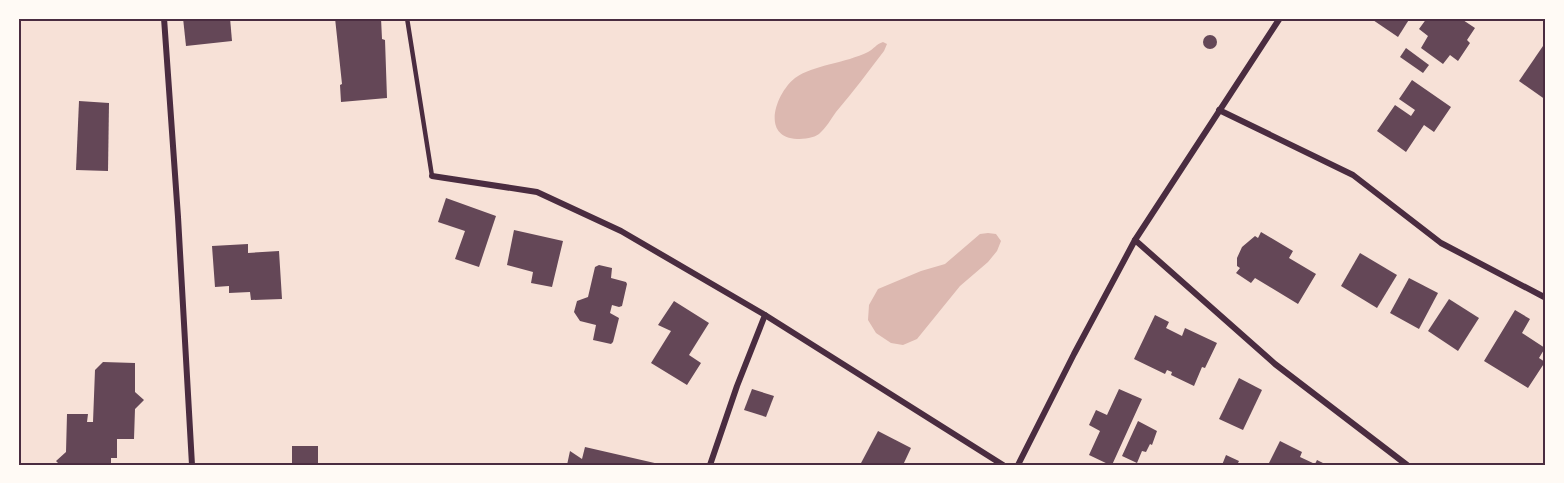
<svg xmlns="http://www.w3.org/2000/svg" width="1564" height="483" font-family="Figtree,sans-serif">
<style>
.water{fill:#dcb8b0}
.building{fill:#644757}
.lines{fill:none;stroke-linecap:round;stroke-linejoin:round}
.service{stroke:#4a2c40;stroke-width:4.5}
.minor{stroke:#4a2c40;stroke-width:6}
.neatline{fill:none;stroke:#4a2c40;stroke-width:2}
</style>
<rect width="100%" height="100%" fill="#f7e1d7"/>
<g class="water">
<path d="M883,42L887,44L884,51C868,72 853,92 836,112C831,119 826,128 819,134C814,138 804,139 797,139C760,137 776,93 795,78C813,65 846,63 868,52C874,49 876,44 883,42Z"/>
<path d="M988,233L996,234L1001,241L997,251L988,262L960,286L917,339L903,345L891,343L876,333L868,320L869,305L878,289L921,271L945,264L980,234Z"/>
</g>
<g class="building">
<path d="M183,18H230L232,41L186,46Z"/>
<path d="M335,18H381L382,39L385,40L387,98L341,102L340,85L342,84Z"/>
<path d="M1370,18H1410L1398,37Z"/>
<path d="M1427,18H1460L1475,28L1467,40L1470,43L1458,61L1450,55L1443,64L1421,48L1428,36L1419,29Z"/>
<circle cx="1210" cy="42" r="7"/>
<path d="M1543,46L1546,47V100L1519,81Z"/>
<path d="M1406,48L1429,65L1423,73L1400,57Z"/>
<path d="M1412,80L1451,107L1434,132L1424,125L1406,152L1377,131L1395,105L1411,116L1415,110L1399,99Z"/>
<path d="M79,101L109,103L108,171L76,170Z"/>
<path d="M446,198L496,216L479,267L455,259L465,231L438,222Z"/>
<path d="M514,230L563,241L552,287L531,283L533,272L507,265Z"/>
<path d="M1261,232L1293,251L1289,258L1316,274L1298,304L1255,278L1251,283L1236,273L1240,268L1237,266V258L1242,247L1255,236L1258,238Z"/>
<path d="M248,244V253L279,251L282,299L251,300L250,292L229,293V286L215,287L212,246Z"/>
<path d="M1360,253L1397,275L1377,308L1341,286Z"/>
<path d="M599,265L612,268L611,278L626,282L627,284L622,306L619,307L612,305L610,313L619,318L613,342L611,344L593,340L596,325L580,321L574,312L577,301L588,297L595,267Z"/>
<path d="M1409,278L1438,293L1419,329L1390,313Z"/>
<path d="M1449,299L1479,318L1458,351L1428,331Z"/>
<path d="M674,301L709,323L689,355L701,363L687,385L651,363L671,331L658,325Z"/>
<path d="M1515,310L1530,319L1522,333L1545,348L1539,358L1545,362L1528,388L1484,361Z"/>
<path d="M1155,315L1169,322L1166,328L1182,336L1185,328L1217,343L1205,368L1202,367L1194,386L1171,375L1172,372L1167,370L1165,374L1134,359Z"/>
<path d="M103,362L135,363V392L144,400L135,409L134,439H117V458H111V465H60L56,461L66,452L67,414H88L87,422H93L95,370Z"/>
<path d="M1239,378L1262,390L1243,430L1219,419Z"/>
<path d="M752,389L774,396L766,417L744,410Z"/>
<path d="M1119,389L1142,399L1112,465H1110L1089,455L1100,431L1089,425L1096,410L1107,415Z"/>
<path d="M1138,421L1157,431L1152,445L1150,444L1146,452L1142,451L1137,463L1122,456Z"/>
<path d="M878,431L911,448L903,465H860Z"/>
<path d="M1280,441L1302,452L1300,457L1315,464L1317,460L1327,465H1268Z"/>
<rect x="292" y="446" width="26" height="19"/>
<path d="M585,447L659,464V465H567L570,451L582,459Z"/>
<path d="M1226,455L1239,461L1237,465H1222Z"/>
</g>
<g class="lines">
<path class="service" d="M407,18L432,176"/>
<g class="minor">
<path d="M164,18L178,217L192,465"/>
<path d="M1219,110L1353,175L1441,243L1546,298"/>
<path d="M432,176L537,192L621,231L765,315L1003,465"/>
<path d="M1135,240L1275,364L1407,465"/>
<path d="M710,465L737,386L765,315"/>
<path d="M1018,465L1074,354L1135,240L1280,18"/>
</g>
</g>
<rect width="1564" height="483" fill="none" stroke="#fffaf5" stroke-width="39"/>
<rect x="20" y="20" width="1524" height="444" class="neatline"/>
</svg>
